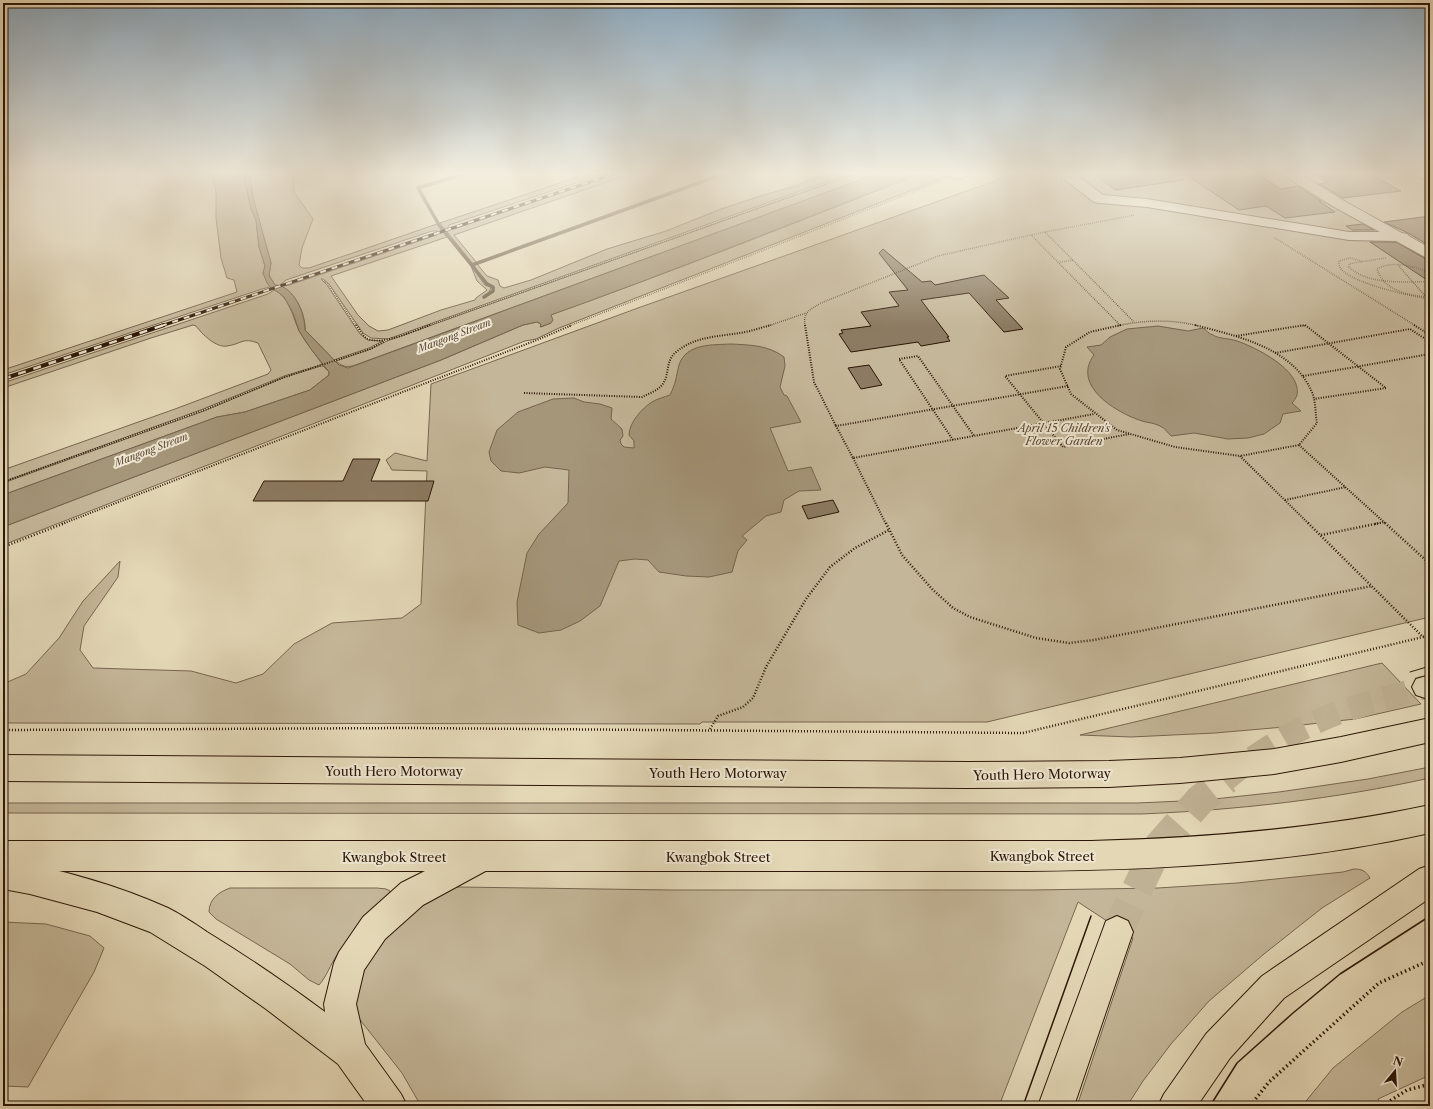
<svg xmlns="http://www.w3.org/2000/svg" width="1433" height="1109" font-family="'Libre Caslon Text',serif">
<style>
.green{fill:#c4b698;stroke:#786650;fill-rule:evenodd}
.water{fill:#a5967a;stroke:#75634c}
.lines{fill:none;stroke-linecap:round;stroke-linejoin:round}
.stream{stroke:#75634c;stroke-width:3.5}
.building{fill:#8c7b62;stroke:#2d1707}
.major-tunnel-far1{stroke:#bfb193;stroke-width:24;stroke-dasharray:24 12;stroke-linecap:butt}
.major-tunnel{stroke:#bfb193;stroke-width:31;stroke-dasharray:31 16;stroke-linecap:butt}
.minor-casing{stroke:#5a4733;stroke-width:2}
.major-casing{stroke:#2d1707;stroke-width:2}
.highway-casing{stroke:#2d1707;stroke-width:2}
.path-far3{stroke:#2d1707;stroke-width:1.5;stroke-dasharray:0.5 1.5;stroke-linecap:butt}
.path-far2{stroke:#2d1707;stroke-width:2;stroke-dasharray:1 1.5;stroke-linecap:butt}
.path-far1{stroke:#2d1707;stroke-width:2.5;stroke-dasharray:1 2;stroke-linecap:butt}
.path{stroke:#2d1707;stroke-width:3.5;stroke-dasharray:1.5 3;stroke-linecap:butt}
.minor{fill:#ede5d0;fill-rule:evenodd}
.major{fill:#e3d7b6;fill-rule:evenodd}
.highway{fill:#e3d7b6;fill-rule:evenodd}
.tram-far1{stroke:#2d1707;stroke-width:1}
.tram{stroke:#2d1707;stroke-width:1.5}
.rail-far1-casing{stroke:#2d1707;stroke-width:3}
.rail-casing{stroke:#2d1707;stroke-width:4}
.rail-far1{stroke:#ede5d0;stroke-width:2;stroke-dasharray:6;stroke-linecap:butt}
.rail{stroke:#ede5d0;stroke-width:2.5;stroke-dasharray:8;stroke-linecap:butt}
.labels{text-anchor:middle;stroke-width:4;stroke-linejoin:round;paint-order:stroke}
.far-water-label{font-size:10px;font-style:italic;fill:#5d4a35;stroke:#ede5d0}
.park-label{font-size:11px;font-style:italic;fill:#5a4732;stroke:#ede5d0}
.near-street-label{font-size:13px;fill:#2d1707;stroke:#ede5d0}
</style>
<rect width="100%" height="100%" fill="#e3d7b6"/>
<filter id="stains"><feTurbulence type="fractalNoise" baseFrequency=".005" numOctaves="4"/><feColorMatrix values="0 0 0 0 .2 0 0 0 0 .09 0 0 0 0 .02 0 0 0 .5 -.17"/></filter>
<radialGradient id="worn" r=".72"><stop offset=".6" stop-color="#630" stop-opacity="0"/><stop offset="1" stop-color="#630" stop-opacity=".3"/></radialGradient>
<g class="green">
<path d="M212,172H243L251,209L256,220L259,247L265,266L263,273L270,287L262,289L3,375V370L237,292L234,280L227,278L221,258L216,218V192Z"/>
<path d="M249,172H293L294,192L313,219L302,248L299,265L302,268H309L437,224L447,237L331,276L358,315L369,326L378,331L388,330L441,310L475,300L476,298L487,290L477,281L471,266L485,285L491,287L489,293L483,298L494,291V287L485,281L473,265L477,264L487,276L498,280L500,286L504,288L531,280L607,249L666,231L721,209L764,195L799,185L802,183L836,172H853L388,339L371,338L363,333L329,284L323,279H321L327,285L360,334L368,340L383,341L369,348L334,360L305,330C306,314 294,286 275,285L269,275L271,263L253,198ZM432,231H437L439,233L437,235L289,285L284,286L281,284L286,280Z"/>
<path d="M593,172H609L449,225L447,229H454L623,172H636L454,235L477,263L473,264L440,223Z"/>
<path d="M860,172H882L361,363C351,367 344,369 336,361L371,349L387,341Z"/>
<path d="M934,172H945L942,173L948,176L559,328L536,339L525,341L3,545V527L441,360L523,325L537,322L541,324V327L551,323L550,315C671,272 790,225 909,178L910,176L924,174L932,177L939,173Z"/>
<path d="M1015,172H1218L1270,203L1320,200L1430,257V617L987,722H702L700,724L3,723V684L26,674L59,638L83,601L120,561L118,577L84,626L80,650L93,668L191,671L236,683L263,674L294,644L332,623L402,618L421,604L427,471L392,470L386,460L395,453L427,461L431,384L638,308L992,182Z"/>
<path d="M274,290C291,298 292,318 300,332C306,344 315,353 322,364L321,365L284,376L203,409L3,482V470L175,409L268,374L271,370L258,343C242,337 242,344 227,346C216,348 202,334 196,326L193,325L151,338L3,388V383L268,294Z"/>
<path d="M321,366H323L329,372V375L310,390L245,412L217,417L3,495V483L204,411L285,377Z"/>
<path d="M1382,663L1421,704L1355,719L1284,727L1215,733L1131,737L1080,735Z"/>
<path d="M1430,767V778C1335,799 1238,810 1141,814L3,813V803H1137L1205,800L1279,792L1368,779Z"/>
<path d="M1354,869C1362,869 1366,871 1370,878L1322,908L1264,954L1209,1001L1171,1044L1143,1081L1127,1106H1077L1133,938L1078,902L999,1106H421L402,1073L361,1021L352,1007L360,967L375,945L441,890L458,887L671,890H1033L1158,888L1237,883L1343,872Z"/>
<path d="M230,888H377L386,889L390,891V896C371,915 351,932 337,955C330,965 327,976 319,985L309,980L290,964L216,919L209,912C209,899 219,892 230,888Z"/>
<path d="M3,922L46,924L90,936L104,948L94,972L28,1087L3,1086Z"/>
<path d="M1430,995V1075L1378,1099L1382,1106H1302L1333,1068L1402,1012Z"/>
</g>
<g class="water">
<path d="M243,172H249L253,198L271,263L269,276L275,285C294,286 305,314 305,330L339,365L348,368L882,172H934L940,173L932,177L924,174L910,176L909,178C790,224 671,272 551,315L553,320L551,323L540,327L541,324L537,322L523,325L441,360L3,527V495L217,417L245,412L310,390L329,375V372L311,349L299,331L293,313L284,297L278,292L270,287L267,283L263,273L265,266L259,247L256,220L251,209Z"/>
<path d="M1158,326L1188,331L1203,328C1206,330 1209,334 1213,335C1219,339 1229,338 1237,341C1255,347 1302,370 1297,395C1296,398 1294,401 1292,403L1301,411L1283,414L1280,423L1264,434L1248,438L1228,439L1194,433L1171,436C1168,433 1165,428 1160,426C1155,423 1148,423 1142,421C1117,413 1071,386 1094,355L1087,347L1101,345L1110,337L1127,329Z"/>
<path d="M731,344C750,345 768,345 784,357L785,366L780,387L784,395L787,396L801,422L770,428L788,471L811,467L821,490L799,491L784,500L781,512L766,516L742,536L747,540L738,551L732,572L709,577L686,576L659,572L648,560L635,559L619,561L600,606L580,621L561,630L539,633L518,625L517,602L527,553L539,534L568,503L569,470L545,467L519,473L501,471L491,461L489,452L497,430L518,412L553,399L574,398L584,402L600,404L612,408L611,419L622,429L623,436L620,440L621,444L624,447L634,448V441L629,435C629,423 642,408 652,402C657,399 664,397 670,395C676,383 676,377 679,365C686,343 713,345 731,344Z"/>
</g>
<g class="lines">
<g class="stream">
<path d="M469,172L418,188L439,225L487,284L493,287V291L484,297"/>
<path d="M472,265L729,172"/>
</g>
</g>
<g class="building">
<path d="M1122,172H1254L1281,189L1298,186L1321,201H1319L1335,212L1285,218L1266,206L1239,210L1182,172L1183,180L1115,190L1096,175Z"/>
<path d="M1309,172H1367L1401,191L1343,198L1319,184L1327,182Z"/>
<path d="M1430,216V246L1408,233L1384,222Z"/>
<path d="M1363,224L1374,230H1352L1346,226Z"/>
<path d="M1370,242H1396L1424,258L1430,259V282Z"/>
<path d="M883,249L922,282L931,281L935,285L984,275L1009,298L996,300L1023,329L1004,332L969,293L921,300L949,337H947L950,341L921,346L918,342L851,352L839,334L843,333L841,330L871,326L861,312L899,306L889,292L908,290L879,253Z"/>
<path d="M869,365L882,385L861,389L848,368Z"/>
<path d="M353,459H380L371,481H434L428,501H253L264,481H343Z"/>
<path d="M833,500L839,512L808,519L802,506Z"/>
</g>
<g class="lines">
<path class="major-tunnel-far1" d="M1225,780C1260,750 1302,725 1346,710C1372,701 1399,695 1425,687"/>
<path class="major-tunnel" d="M1117,932L1156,850L1200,800L1226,779"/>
<g class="minor-casing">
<g id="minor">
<path d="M3,172H17L16,175L3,179Z"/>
<path d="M944,172H971C965,180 950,181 944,172Z"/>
<path d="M1059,172H1072L1103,195L1147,199L1349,232H1380L1336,208L1283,175L1282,172H1297L1346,202L1402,233L1407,234L1409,236L1430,248V258L1425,257L1396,241L1349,240L1147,207L1099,203L1094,202L1060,176Z"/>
<path d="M1413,172L1430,173V182L1414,175Z"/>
</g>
</g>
<g class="major-casing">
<g id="major">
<path d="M1430,675V697L1425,698L1416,695L1412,687L1416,679Z"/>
<path d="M481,843L491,848L496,858L491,868L423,905L385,939L364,970L356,1004L365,1044L401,1094L407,1106H368L338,1064L266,1009L205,966L150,932L97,912L30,894L3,889V859C59,869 117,885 168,908C182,915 195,924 207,932C248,957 287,984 325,1012L324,1004L334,963L339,952L363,917L401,883Z"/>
<path d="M1430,865V898L1284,998L1230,1058L1197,1106H1158L1164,1094L1206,1034L1262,976L1419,869Z"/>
<path d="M1117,916L1128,921L1133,932L1074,1106H1038L1106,921Z"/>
</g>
</g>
<g class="highway-casing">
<g id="highway">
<path d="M1430,718V742L1341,762L1274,774L1180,783L1109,787L967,788L3,781V755L967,762L1109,761L1180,758L1274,749L1341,737Z"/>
<path d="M1430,805V833C1297,863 1162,870 1026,871H3V841H1091C1205,838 1318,829 1430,805Z"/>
</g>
</g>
<g class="path-far3">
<path d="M1045,232L1135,215"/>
<path d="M1275,238L1416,326"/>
<path d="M1386,258L1353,263L1349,264V267C1369,286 1404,281 1430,282"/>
<path d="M1362,261L1350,258L1339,261C1339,264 1339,267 1342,270C1356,284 1409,296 1430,299"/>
<path d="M1060,262L1074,260"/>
<path d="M1398,265L1426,297"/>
<path d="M1430,273C1415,266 1392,260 1377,269C1384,291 1409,296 1430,297"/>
<path d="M324,281L328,284L356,326"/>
<path d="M1120,325L1031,235L1045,232L1134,322"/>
<path d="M427,326L859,172"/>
<path d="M569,326L941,181"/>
<path d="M768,326L806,313"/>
<path d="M805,326C803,311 810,310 821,303L938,256L1031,235"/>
<path d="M1117,326C1141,320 1175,319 1198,326"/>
<path d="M1300,326H1306"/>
</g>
<g class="path-far2">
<path d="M356,325C359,329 363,337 368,339C385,345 413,331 430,325"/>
<path d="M805,325L814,382L836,426"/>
<path d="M1121,325L1090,332L1066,347L1060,369L1071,394L1117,430L1175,447L1240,456"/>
<path d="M1195,325C1236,336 1291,347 1311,390C1316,399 1315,413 1317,423L1299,445L1240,456"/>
<path d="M1414,325L1430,335"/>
<path d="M1236,336L1305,325L1386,388L1314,399"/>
<path d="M1275,353L1410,329L1430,342"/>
<path d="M1061,366L1005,376L1063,447L1129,434"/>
<path d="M1303,376L1430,354"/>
<path d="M1068,386L836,426L853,458L1094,414"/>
<path d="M524,393L642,397C650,393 660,390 664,382C669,374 666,361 675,353C696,334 725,337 750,331C757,329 764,327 771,325"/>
<path d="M953,440L899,359L918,356L974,436"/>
<path d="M1299,445L1386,524"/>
<path d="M1240,456L1309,524"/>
<path d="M853,458L886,524"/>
<path d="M3,482L204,410L285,377L370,349L385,341"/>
<path d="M1285,500L1346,487"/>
<path d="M62,524L537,340L572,325"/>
<path d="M1375,524L1384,522"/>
</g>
<g class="path-far1">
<path d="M886,523L902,555L933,590L953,608L970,617L1036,638L1069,643L1094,640L1372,586"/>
<path d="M1308,523L1423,637L1430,636"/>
<path d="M1385,523L1430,564"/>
<path d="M1321,535L1380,523"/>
<path d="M3,547L65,523"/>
<path d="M710,729L718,716L743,707L753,698L766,667L806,599L830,567L855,548L889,530"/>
<path d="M3,730L410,728L1023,733L1423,637"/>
</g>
<g class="path">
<path d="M1250,1106L1269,1082L1379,983L1430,960"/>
<path d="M1387,1106L1385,1104L1407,1090L1430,1084"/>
</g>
<use href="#minor" class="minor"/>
<use href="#major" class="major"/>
<use href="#highway" class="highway"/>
<path class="tram-far1" d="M1410,672L1430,666"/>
<g class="tram">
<path d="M1023,1106L1091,916"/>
<path d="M1210,1106L1237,1063L1293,1013L1340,974L1430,916"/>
</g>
<g class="rail-far1-casing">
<path id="rail-far1" d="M161,326L619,172"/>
</g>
<g class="rail-casing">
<path id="rail" d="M3,379L164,325"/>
</g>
<use href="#rail-far1" class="rail-far1"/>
<use href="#rail" class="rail"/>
</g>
<linearGradient id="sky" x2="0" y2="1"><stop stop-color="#8da8bc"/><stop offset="0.53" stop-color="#f2edde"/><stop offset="1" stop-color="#f2edde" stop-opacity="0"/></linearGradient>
<rect width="1433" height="327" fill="url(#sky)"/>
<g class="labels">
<g class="far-water-label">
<text transform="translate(454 335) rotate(-21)" y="4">Mangong Stream</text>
<text transform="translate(151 449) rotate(-21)" y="4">Mangong Stream</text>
</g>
<g class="park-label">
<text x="1064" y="432">April 15 Children's<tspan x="1064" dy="13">Flower Garden</tspan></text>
</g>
<g class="near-street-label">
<text x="394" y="776">Youth Hero Motorway</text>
<text x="718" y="778">Youth Hero Motorway</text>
<text transform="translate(1042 774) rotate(-1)" y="5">Youth Hero Motorway</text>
<text x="1042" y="861">Kwangbok Street</text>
<text x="394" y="862">Kwangbok Street</text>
<text x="718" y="862">Kwangbok Street</text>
</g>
</g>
<rect width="1433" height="1109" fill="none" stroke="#e3d7b6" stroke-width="16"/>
<rect x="4" y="4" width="1425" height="1101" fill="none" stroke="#2d1707" stroke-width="2"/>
<rect x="8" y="8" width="1417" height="1093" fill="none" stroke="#2d1707"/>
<g transform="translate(1395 1071) rotate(18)" stroke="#ede5d0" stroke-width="3" paint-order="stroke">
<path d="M0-3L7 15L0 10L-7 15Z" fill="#2d1707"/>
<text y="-6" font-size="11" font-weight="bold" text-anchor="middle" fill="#2d1707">N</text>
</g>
<rect width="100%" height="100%" filter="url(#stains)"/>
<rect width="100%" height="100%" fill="url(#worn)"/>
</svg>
